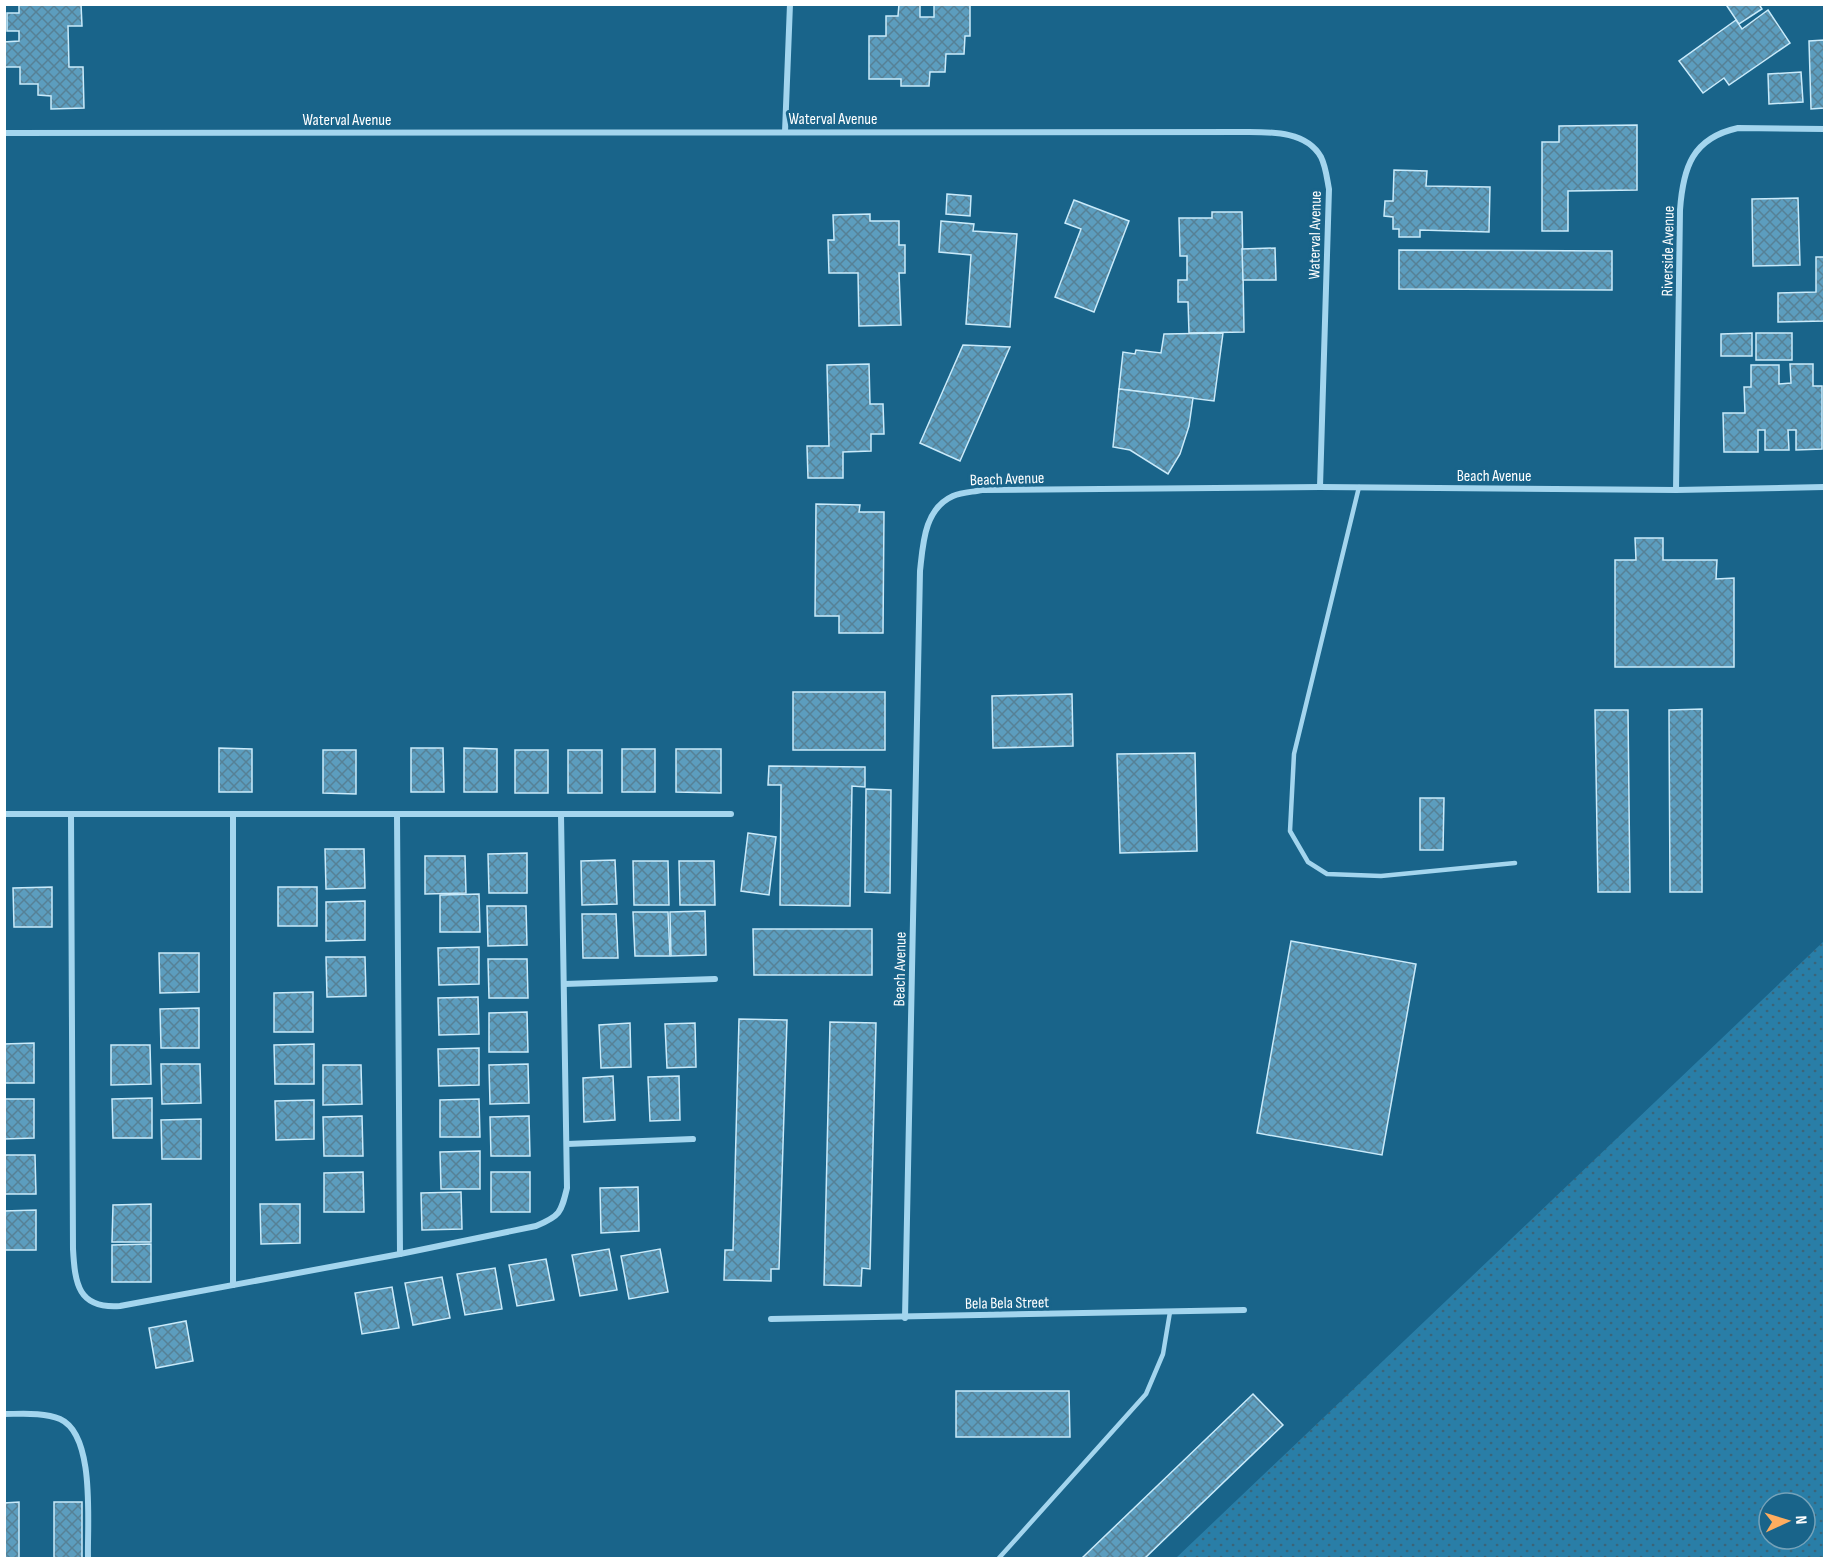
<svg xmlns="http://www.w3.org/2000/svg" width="1829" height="1563" font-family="'Sofia Sans Condensed',sans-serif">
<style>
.grass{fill:url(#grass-dots);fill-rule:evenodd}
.building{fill:url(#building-cross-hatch);stroke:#c9eafa;stroke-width:1.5}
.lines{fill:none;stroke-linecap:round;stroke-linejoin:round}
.service{stroke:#a3d5ee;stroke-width:4.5}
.minor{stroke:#a3d5ee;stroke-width:6}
.labels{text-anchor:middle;stroke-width:6;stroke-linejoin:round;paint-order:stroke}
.street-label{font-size:16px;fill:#fff;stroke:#19648a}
</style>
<defs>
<pattern id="grass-dots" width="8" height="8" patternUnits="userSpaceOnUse" patternTransform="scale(1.5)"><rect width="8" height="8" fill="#297ea7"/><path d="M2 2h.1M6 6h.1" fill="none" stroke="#3a657a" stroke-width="1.8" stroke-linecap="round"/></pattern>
<pattern id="building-cross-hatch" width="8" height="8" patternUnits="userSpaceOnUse" patternTransform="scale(1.5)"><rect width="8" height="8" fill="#5c9dbe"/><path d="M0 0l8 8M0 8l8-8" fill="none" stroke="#568196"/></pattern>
</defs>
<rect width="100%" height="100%" fill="#19648a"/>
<path class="grass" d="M1824,941V1558H1176ZM1769,1503H1805V1539H1769Z"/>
<g class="building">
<path d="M19,4H81L82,26H68L69,67H83L84,108L51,109V96L38,95V84H20V67H4V42L19,41V31H7V13H19Z"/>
<path d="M899,4H920V17H934V4L970,5V36H965L964,54H946L945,72H930L929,86H901V79H869V36H886V16H898Z"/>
<path d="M1729,4H1759L1762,9L1739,24L1727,6Z"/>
<path d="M1768,10L1790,43L1729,85L1724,78L1703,93L1679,61L1736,20L1742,29Z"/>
<path d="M1824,40V108L1811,109L1809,41Z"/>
<path d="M1801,72L1803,102L1769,104L1768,74Z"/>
<path d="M1637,125V190L1568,191V231H1542V142H1559V126Z"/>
<path d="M1394,170L1427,171L1426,186L1490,187L1489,232L1420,230V237H1399V229H1393V217L1384,216L1385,201H1393Z"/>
<path d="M947,194L971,196L970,216L946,214Z"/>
<path d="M1798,198L1800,265L1753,266L1752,199Z"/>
<path d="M1074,200L1129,221L1094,312L1055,297L1081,229L1065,223Z"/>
<path d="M1212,212H1242L1244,332L1189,333L1188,302H1178V280H1187V256H1180L1179,218H1212Z"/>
<path d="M870,214V221H899V245H905V273H899L901,325L859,326L858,273H829L828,240H834L833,215Z"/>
<path d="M941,221L974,224L973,231L1017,234L1010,327L966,324L971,255L939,252Z"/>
<path d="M1275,248L1276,280H1243L1242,249Z"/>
<path d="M1399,250L1612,251V290L1399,289Z"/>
<path d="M1816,257H1824V321L1778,322V293L1816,292Z"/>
<path d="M1223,333L1214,401L1119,389L1123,352L1135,354L1136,350L1161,353L1164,334Z"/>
<path d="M1752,333V356H1721V334Z"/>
<rect x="1756" y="333" width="36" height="27"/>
<path d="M963,345L1010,347L960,461L920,443Z"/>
<path d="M869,364L870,404H883L884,434H871V451L843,452V478H808L807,446H829L827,365Z"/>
<path d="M1790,364H1813V386H1822V449L1796,450V430H1788L1789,450H1765V430H1758V452H1724L1723,413H1745L1744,387H1751V365H1779V384L1791,383Z"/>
<path d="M1119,389L1193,398L1189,426L1180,454L1168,474L1130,450L1113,447Z"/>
<path d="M816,504L860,505L859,512H884L883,633H839V616H815Z"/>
<path d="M1635,538H1663V560H1717L1716,579L1734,578V667H1615V560H1636Z"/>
<rect x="793" y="692" width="92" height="58"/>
<path d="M1072,694L1073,746L993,748L992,696Z"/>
<path d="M1702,709V892H1670L1669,710Z"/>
<path d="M1595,710H1628L1630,892H1598Z"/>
<path d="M219,748L252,749V792H219Z"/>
<path d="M411,748H443L444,792H411Z"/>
<path d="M464,748L497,749V792H464Z"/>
<rect x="622" y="749" width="33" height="43"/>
<path d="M676,749H721V793L676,792Z"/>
<path d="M323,750H356V794L323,793Z"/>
<rect x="515" y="750" width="33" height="43"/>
<rect x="568" y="750" width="34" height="43"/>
<path d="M1195,753L1197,851L1120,853L1117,754Z"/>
<path d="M769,766L865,767V787L852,786L850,906L780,905L781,785H768Z"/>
<path d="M866,789L891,790L890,893L865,892Z"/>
<path d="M1420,798H1444L1443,850H1420Z"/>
<path d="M748,833L776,837L769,895L741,891Z"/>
<path d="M325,849H364L365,888L326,889Z"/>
<path d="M527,853V893H489L488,854Z"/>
<path d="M425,856H465L466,893L425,894Z"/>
<path d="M615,860L617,904L582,905L581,861Z"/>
<path d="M633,861H668L669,905H634Z"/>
<path d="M679,861H714L715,905H680Z"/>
<path d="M52,887V927H14L13,888Z"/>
<rect x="278" y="887" width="39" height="39"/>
<path d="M479,894L480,932H440V895Z"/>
<path d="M365,901V940L326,941V902Z"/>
<path d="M487,906H526L527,945L488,946Z"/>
<path d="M705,911L706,955L671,956L670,912Z"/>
<path d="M633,912H668L670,956H635Z"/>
<path d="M582,914H616L618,958H583Z"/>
<path d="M753,929H872V975H754Z"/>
<path d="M1291,941L1416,964L1382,1155L1257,1133Z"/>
<path d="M479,947V984L439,985L438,948Z"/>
<path d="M159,953H199V992L160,993Z"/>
<path d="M326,957H365L366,996L327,997Z"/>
<path d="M488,959H527L528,998H489Z"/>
<path d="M313,992V1032H274V993Z"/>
<path d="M478,997L479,1034L439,1035L438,998Z"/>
<path d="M199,1008V1048H161L160,1009Z"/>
<path d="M527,1012L528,1052H489V1013Z"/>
<path d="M739,1019L787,1020L779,1269H771V1281L724,1280L725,1250H733Z"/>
<path d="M830,1022L876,1023L870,1269L862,1268L861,1286L824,1285Z"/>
<path d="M630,1023L631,1067L601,1068L599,1025Z"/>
<path d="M695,1023L696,1067L667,1068L665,1024Z"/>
<path d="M34,1043V1083H4V1044Z"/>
<path d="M314,1044V1084H275L274,1045Z"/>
<path d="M111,1045H150L151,1084L111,1085Z"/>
<path d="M479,1048V1085L439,1086L438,1049Z"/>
<path d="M161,1064H200L201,1103L162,1104Z"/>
<path d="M528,1064L529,1103L490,1104L489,1065Z"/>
<path d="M323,1065H361L362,1104L323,1105Z"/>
<path d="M613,1076L615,1120L584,1122L583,1078Z"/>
<path d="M679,1076L680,1120L650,1121L648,1077Z"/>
<path d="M152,1098V1138H113L112,1099Z"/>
<path d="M4,1099H34V1138L4,1139Z"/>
<path d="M479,1099L480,1137H440V1100Z"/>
<path d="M314,1100V1139L276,1140L275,1101Z"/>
<path d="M362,1116L363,1156H324L323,1117Z"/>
<path d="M529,1116L530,1156H491L490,1117Z"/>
<path d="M201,1119V1159H162L161,1120Z"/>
<path d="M480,1151V1189H441L440,1152Z"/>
<path d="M4,1155H35L36,1194H4Z"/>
<path d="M363,1172L364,1212H324V1173Z"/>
<rect x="491" y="1172" width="39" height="40"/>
<path d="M638,1187L639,1231L601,1233L600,1188Z"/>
<path d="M461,1192L462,1229L422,1230L421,1193Z"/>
<path d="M151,1204V1242H112L113,1205Z"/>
<path d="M260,1204H300V1243L261,1244Z"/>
<path d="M36,1210V1250H4V1211Z"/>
<path d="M151,1244V1282H112V1245Z"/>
<path d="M609,1249L617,1290L580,1296L572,1255Z"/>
<path d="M660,1249L668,1292L629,1299L621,1256Z"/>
<path d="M546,1259L554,1300L517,1306L509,1265Z"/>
<path d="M495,1268L502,1309L465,1315L457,1274Z"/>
<path d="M442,1277L450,1318L413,1325L405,1283Z"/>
<path d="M392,1287L399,1328L362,1334L355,1293Z"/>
<path d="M186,1321L193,1361L156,1368L149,1328Z"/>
<path d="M956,1391H1069L1070,1437H956Z"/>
<path d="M1253,1394L1283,1425L1145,1558H1082Z"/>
<path d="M19,1502V1558H4V1503Z"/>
<rect x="54" y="1502" width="28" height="56"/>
</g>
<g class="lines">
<g class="service">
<path d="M1359,487L1294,754L1290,831L1308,862L1327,874L1381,876L1515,863"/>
<path d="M999,1558L1146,1394L1163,1354L1170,1312"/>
</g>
<g class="minor">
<path d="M785,132L790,4"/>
<path d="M4,133L1249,132C1274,132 1307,132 1321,157C1326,167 1327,179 1329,189L1320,487"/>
<path d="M1676,490L1680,210C1683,168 1692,138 1738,128L1824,129"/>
<path d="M4,814H731"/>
<path d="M397,814L400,1254"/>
<path d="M71,815L73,1249C75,1284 78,1309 120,1306L400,1254L536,1226C560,1216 561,1213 567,1188L561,815"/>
<path d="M233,815V1285"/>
<path d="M564,984L715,979"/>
<path d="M567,1144L693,1139"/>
<path d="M905,1318L920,571C923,544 924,509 953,496C962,492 973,492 982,490L1320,487L1676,490L1824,487"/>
<path d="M771,1319L1244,1310"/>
<path d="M4,1414C21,1414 44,1412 60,1419C96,1435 87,1525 88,1558"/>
</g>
</g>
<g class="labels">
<g class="street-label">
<text x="833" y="124">Waterval Avenue</text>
<text x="347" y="125">Waterval Avenue</text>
<text transform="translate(1314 235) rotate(-89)" y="6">Waterval Avenue</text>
<text transform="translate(1667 251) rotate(-89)" y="6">Riverside Avenue</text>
<text x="1494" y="481">Beach Avenue</text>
<text transform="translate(1007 478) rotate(-2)" y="6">Beach Avenue</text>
<text transform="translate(899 969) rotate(-89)" y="6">Beach Avenue</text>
<text transform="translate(1007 1302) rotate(-1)" y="6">Bela Bela Street</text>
</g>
</g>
<rect width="1829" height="1563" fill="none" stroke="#ffffff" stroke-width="12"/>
<g transform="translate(1787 1521) rotate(86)"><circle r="28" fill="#19648a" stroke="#75a2b9" stroke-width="1.5"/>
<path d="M0-4.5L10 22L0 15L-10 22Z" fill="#ffad5f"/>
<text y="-9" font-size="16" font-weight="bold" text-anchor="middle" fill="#ffffff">N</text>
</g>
</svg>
